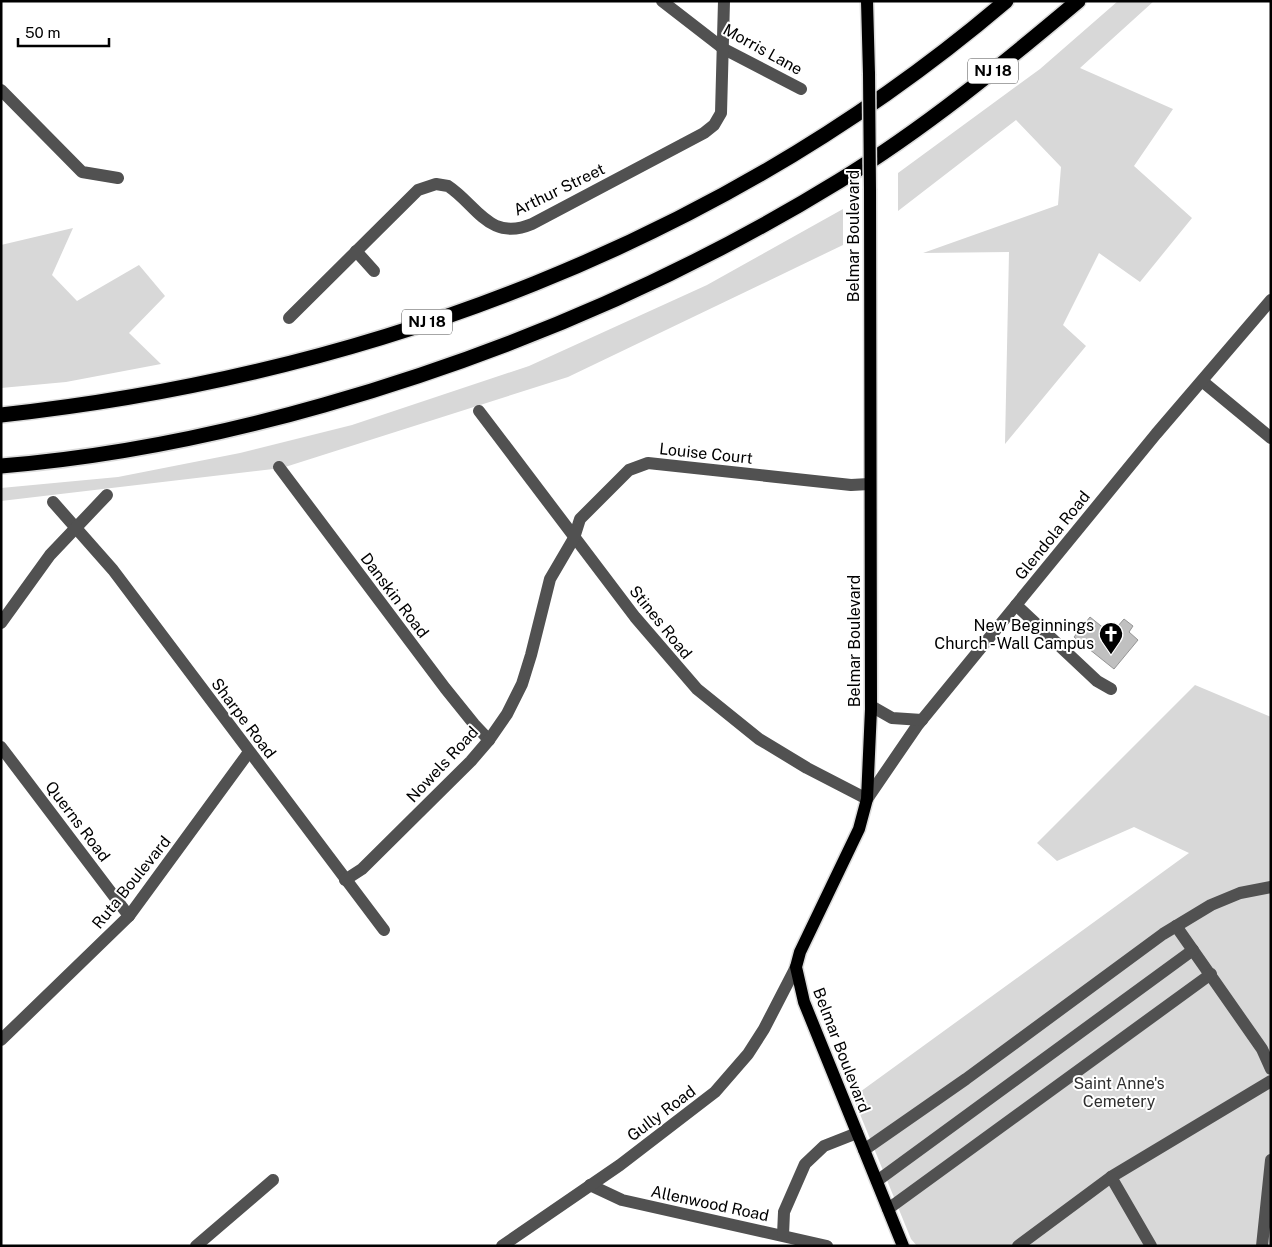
<svg xmlns="http://www.w3.org/2000/svg" width="1272" height="1247" font-family="'Public Sans',sans-serif">
<style>
.green{fill:#d8d8d8}
.building{fill:#c0c0c0;stroke:#959595}
.lines{fill:none;stroke-linecap:round;stroke-linejoin:round}
.major-casing{stroke:#dbdbdb;stroke-width:15}
.highway-casing{stroke:#dbdbdb;stroke-width:18}
.minor{stroke:#515151;stroke-width:12}
.major{stroke:#000;stroke-width:12}
.highway{stroke:#000;stroke-width:15}
.major-bridge-casing{stroke:#dbdbdb;stroke-width:15;stroke-linecap:butt}
.major-bridge{stroke:#000;stroke-width:12}
.labels{text-anchor:middle;stroke-width:4;stroke-linejoin:round;paint-order:stroke}
.shield{fill:#fff;stroke:#4c4c4c;stroke-width:1}
.shield-label{font-size:15px;font-weight:bold;fill:#000}
.street-label{font-size:16px;fill:#000;stroke:#fff}
.poi-label{font-size:16px;fill:#000;stroke:#fff;text-anchor:end}
.park-label{font-size:16px;fill:#2f2f2f;stroke:#fff}
</style>
<rect width="100%" height="100%" fill="#fff"/>
<g class="green">
<path d="M1118,1H1154L1080,68L1173,109L1134,166L1192,218L1140,282L1099,253L1063,325L1086,346L1005,444L1009,252L923,253L1058,205L1061,167L1016,120L898,211V173L1040,69Z"/>
<path d="M843,209V245L568,377L282,468L1,501V488L118,477L240,453L352,425L529,366L707,285Z"/>
<path d="M73,228L52,275L77,301L139,265L165,296L129,333L161,364L66,382L1,388V245Z"/>
<path d="M1195,685L1271,717V1246H917L911,1239L853,1097L1189,853L1134,827L1057,861L1037,843Z"/>
</g>
<path class="building" d="M1090,617L1111,634L1124,619L1133,626L1129,632L1138,640L1114,669L1074,637Z"/>
<g class="lines">
<g class="major-casing">
<g id="major">
<path d="M867,1L869,74"/>
<path d="M870,190L871,709L867,799L859,829L800,952L796,967L804,1002L903,1246"/>
</g>
</g>
<g class="highway-casing">
<g id="highway">
<path d="M1,415C368,375 723,242 1006,1"/>
<path d="M1,466C111,457 219,435 324,405C506,353 678,280 839,181C924,129 1002,65 1078,1"/>
</g>
</g>
<g class="minor">
<path d="M662,1L724,49L801,89"/>
<path d="M1,90L82,172L118,178"/>
<path d="M356,251L374,271"/>
<path d="M289,318L418,190L436,184L448,186C477,205 489,242 532,224L704,133L714,125L721,113L724,1"/>
<path d="M1202,381L1271,438"/>
<path d="M479,411L635,617L697,689L759,739L807,768L867,799L917,726L1156,434L1271,300"/>
<path d="M279,467L445,688L474,724L489,740"/>
<path d="M53,502L113,570L384,930"/>
<path d="M1016,605L1097,681L1111,689"/>
<path d="M1,623L50,555L107,495"/>
<path d="M871,706L892,718L922,720"/>
<path d="M1,747L129,916"/>
<path d="M345,880L362,869L471,761L489,740L507,714L522,684L531,655L550,579L574,538L580,519L629,470L648,463L851,485L869,484"/>
<path d="M1176,926L1262,1049L1271,1069"/>
<path d="M1,1040L129,916L249,752"/>
<path d="M864,1150L966,1079L1163,934L1211,905L1240,893L1271,887"/>
<path d="M1111,1177L1151,1246"/>
<path d="M877,1181L1193,950"/>
<path d="M590,1185L622,1200L827,1246"/>
<path d="M888,1209L1211,974"/>
<path d="M783,1235L784,1212L805,1164L824,1146L857,1133"/>
<path d="M196,1246L273,1180"/>
<path d="M502,1246L620,1165L715,1092L748,1054L764,1029L796,967"/>
<path d="M1018,1246L1111,1177L1271,1081"/>
<path d="M1262,1246L1271,1160"/>
</g>
<use href="#major" class="major"/>
<use href="#highway" class="highway"/>
<g class="major-bridge-casing">
<path id="major-bridge" d="M869,74L870,190"/>
</g>
<use href="#major-bridge" class="major-bridge"/>
</g>
<defs>
<g id="church-pin" transform="scale(1.25)"><path d="M0 17L-7.5 6A9.5 9.5 0 1 1 7.5 6Z" fill="#000" stroke="#fff"/><path d="M-1.2-6h2.4v3.5h3.3v2.4h-3.3V6h-2.4V-.1h-3.3v-2.4h3.3Z" fill="#fff"/></g>
</defs>
<g fill-rule="evenodd">
<use href="#church-pin" x="1111" y="634"/>
</g>
<g class="labels">
<g class="shield">
<rect x="968" y="58.5" width="50" height="25" rx="4"/>
<rect x="402" y="309.5" width="50" height="25" rx="4"/>
</g>
<g class="shield-label">
<text x="993" y="76">NJ 18</text>
<text x="427" y="327">NJ 18</text>
</g>
<g class="street-label">
<text transform="translate(763 49) rotate(29)" y="6">Morris Lane</text>
<text transform="translate(559 189) rotate(-26)" y="6">Arthur Street</text>
<text transform="translate(853 236) rotate(-90)" y="6">Belmar Boulevard</text>
<text transform="translate(706 453) rotate(6)" y="6">Louise Court</text>
<text transform="translate(1052 535) rotate(-51)" y="6">Glendola Road</text>
<text transform="translate(395 595) rotate(53)" y="6">Danskin Road</text>
<text transform="translate(661 622) rotate(51)" y="6">Stines Road</text>
<text transform="translate(854 641) rotate(-90)" y="6">Belmar Boulevard</text>
<text transform="translate(244 718) rotate(53)" y="6">Sharpe Road</text>
<text transform="translate(442 764) rotate(-47)" y="6">Nowels Road</text>
<text transform="translate(78 821) rotate(53)" y="6">Querns Road</text>
<text transform="translate(131 882) rotate(-51)" y="6">Ruta Boulevard</text>
<text transform="translate(842 1050) rotate(69)" y="6">Belmar Boulevard</text>
<text transform="translate(661 1113) rotate(-37)" y="6">Gully Road</text>
<text transform="translate(710 1203) rotate(12)" y="6">Allenwood Road</text>
</g>
<g class="poi-label">
<text x="1094" y="631">New Beginnings<tspan x="1094" dy="18">Church - Wall Campus</tspan></text>
</g>
<g class="park-label">
<text x="1119" y="1089">Saint Anne's<tspan x="1119" dy="18">Cemetery</tspan></text>
</g>
</g>
<rect width="1272" height="1247" fill="none" stroke="#000000" stroke-width="5"/>
<path d="M18 38v8h91v-8" fill="none" stroke="#000000" stroke-width="2.5"/>
<text x="25" y="38" font-size="15" fill="#000000" stroke="#ffffff" stroke-width="4" paint-order="stroke">50 m</text>
</svg>
